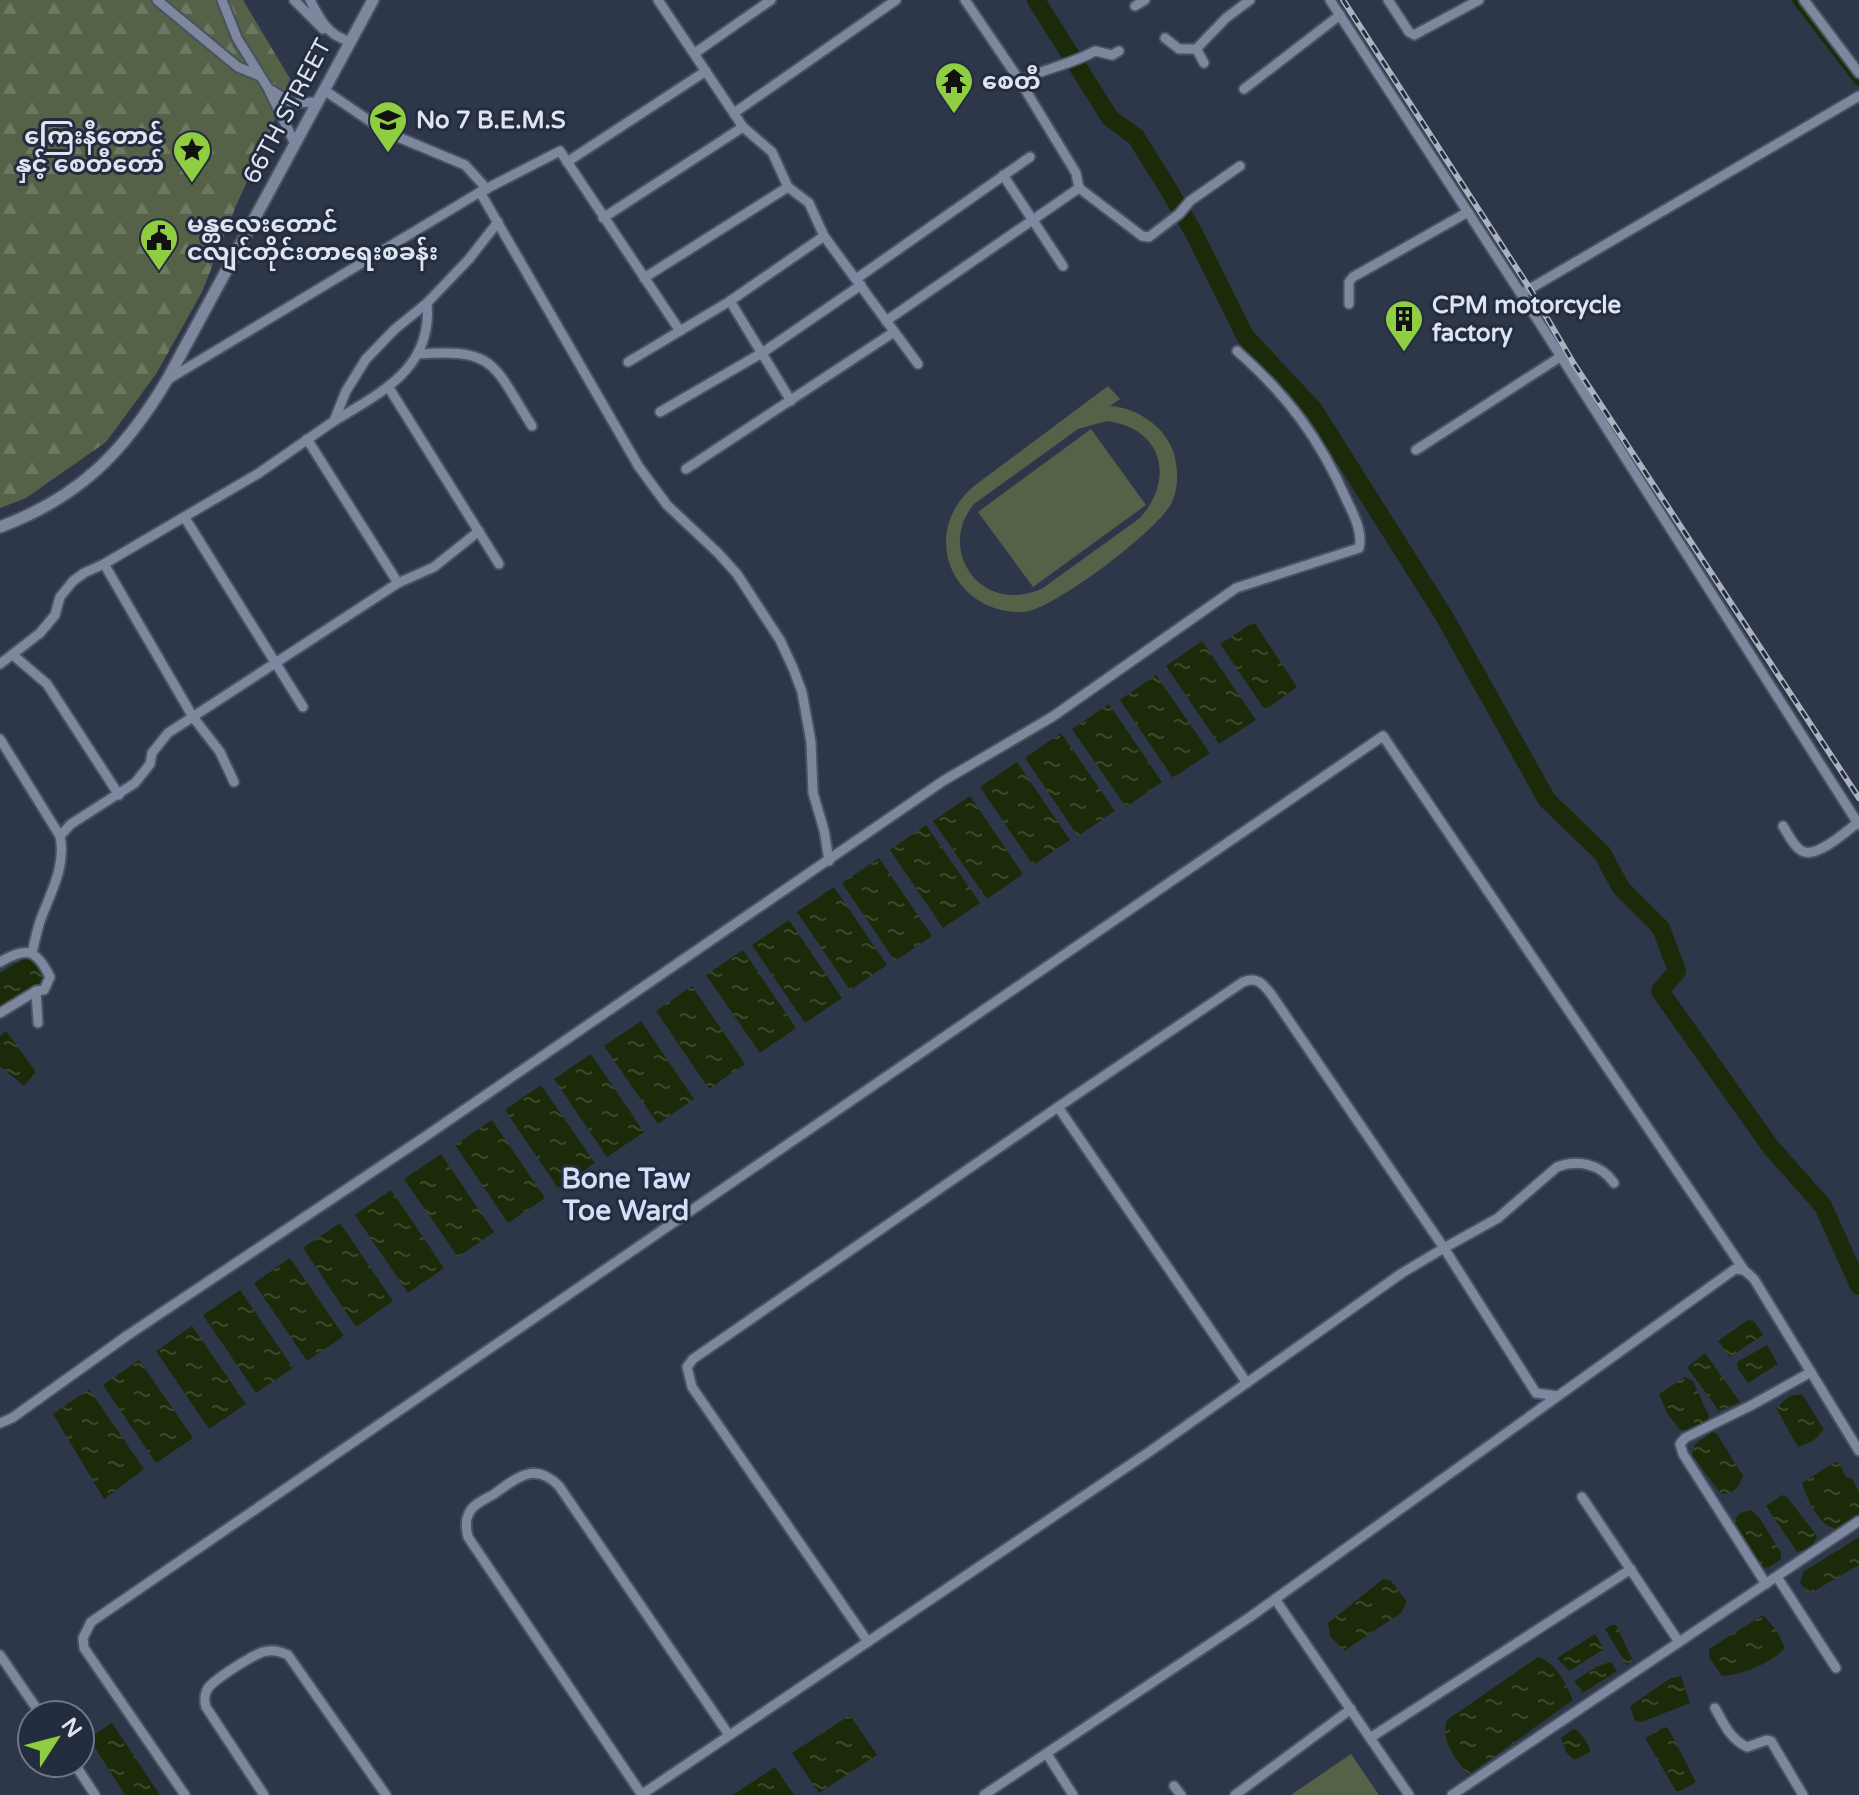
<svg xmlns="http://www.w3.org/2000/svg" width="1859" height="1795" font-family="'Varela Round','Noto Sans Myanmar',sans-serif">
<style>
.green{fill:#556248;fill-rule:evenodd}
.forest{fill:url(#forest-firs)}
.water{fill:url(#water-ripples)}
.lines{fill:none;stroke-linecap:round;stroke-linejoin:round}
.canal{stroke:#1b2a09;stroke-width:10}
.river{stroke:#1b2a09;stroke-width:18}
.minor-casing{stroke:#4a5261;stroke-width:13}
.tertiary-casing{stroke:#4a5261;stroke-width:15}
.minor{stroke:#7d889e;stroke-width:9}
.tertiary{stroke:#7d889e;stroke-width:11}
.rail-casing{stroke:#aab1bf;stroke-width:6}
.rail{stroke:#242d3f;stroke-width:3;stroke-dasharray:9;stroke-linecap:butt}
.labels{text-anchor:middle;stroke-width:6;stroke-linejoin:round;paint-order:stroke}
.poi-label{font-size:24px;font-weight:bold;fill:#dee5f1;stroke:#242d3f;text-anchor:start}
.street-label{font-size:24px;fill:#dee5f1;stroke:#242d3f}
.quarter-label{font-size:28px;font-weight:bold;fill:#d4e0f9;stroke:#242d3f}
</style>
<defs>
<pattern id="forest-firs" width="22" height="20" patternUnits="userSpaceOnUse" patternTransform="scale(2)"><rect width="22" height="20" fill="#556248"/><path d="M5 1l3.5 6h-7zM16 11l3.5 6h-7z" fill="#6d7863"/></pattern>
<pattern id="water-ripples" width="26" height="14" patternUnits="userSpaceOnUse" patternTransform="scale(2)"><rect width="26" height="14" fill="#1b2a09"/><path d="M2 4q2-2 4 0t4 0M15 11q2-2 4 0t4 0" fill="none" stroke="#3c492d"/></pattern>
</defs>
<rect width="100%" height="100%" fill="#2e374a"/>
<g class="green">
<path d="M1108,386L1120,399L1110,406C1138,408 1166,427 1174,454C1178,469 1179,487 1172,502C1161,528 1051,612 1023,612C952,614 918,533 974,486ZM1107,421C1163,428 1175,479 1140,518L1043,588C983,617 935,551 974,504L1078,429Z"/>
<path d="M1091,429L1146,505L1033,587L978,512Z"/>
<path d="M1351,1754L1379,1795H1291Z"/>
</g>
<path class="forest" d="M0,0H243L292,82L236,206L202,292L156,374L106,442L26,498L0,508Z"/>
<g class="water">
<path d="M1254,622L1297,687L1265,710L1220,644Z"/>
<path d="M1202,641L1256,720L1219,744L1166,666Z"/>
<path d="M1156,675L1210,753L1173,778L1120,700Z"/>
<path d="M1109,704L1162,782L1126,807L1072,729Z"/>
<path d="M1061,733L1115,811L1078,836L1025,758Z"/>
<path d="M1017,762L1070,840L1033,865L980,787Z"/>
<path d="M970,796L1023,874L987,899L933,821Z"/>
<path d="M926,825L980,903L943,928L890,850Z"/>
<path d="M879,858L932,936L895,961L842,883Z"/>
<path d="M834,887L887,965L850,990L797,912Z"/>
<path d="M789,920L842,998L805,1023L752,945Z"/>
<path d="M743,950L796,1028L760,1053L706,975Z"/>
<path d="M26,957C37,963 44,969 43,981L0,1008V973Z"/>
<path d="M692,986L745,1064L709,1089L656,1011Z"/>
<path d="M641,1021L694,1099L658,1124L604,1046Z"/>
<path d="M6,1031L36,1072L24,1086L0,1066V1036Z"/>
<path d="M591,1054L644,1132L607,1157L554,1079Z"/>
<path d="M541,1085L595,1163L558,1188L505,1110Z"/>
<path d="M492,1120L545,1198L508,1223L455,1145Z"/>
<path d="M441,1154L494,1232L458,1257L404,1179Z"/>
<path d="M391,1190L444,1268L408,1293L355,1215Z"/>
<path d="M340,1223L393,1301L356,1327L303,1248Z"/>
<path d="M290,1258L344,1336L307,1361L254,1283Z"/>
<path d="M240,1290L293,1368L256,1393L203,1315Z"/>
<path d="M1748,1320L1754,1321L1763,1335L1730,1357L1718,1341Z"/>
<path d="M192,1326L246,1404L209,1429L156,1351Z"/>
<path d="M1767,1345L1778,1364L1748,1383L1738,1369L1737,1362Z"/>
<path d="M1705,1353L1740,1402L1719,1411L1687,1367Z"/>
<path d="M139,1360L193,1438L156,1463L103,1385Z"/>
<path d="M1685,1377L1693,1381L1709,1416L1707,1422L1692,1431L1680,1430L1667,1413L1659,1394Z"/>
<path d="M89,1389L144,1469L104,1499L53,1414Z"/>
<path d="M1802,1394L1824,1430L1813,1441L1798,1447L1776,1408L1790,1396Z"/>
<path d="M1712,1432L1717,1434L1743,1476C1739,1488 1733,1494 1721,1494L1692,1455L1695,1444Z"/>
<path d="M1835,1462L1839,1463L1846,1477L1852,1478L1859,1492V1514L1836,1529C1817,1524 1808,1500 1802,1483Z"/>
<path d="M1782,1495L1787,1497L1817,1536C1814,1547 1807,1549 1797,1552L1766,1506Z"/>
<path d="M1751,1510L1759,1517L1781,1553V1559L1769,1567L1762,1568L1734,1521L1740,1513Z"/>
<path d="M1859,1537V1565L1814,1591L1807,1592L1800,1583L1803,1572Z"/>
<path d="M1383,1579L1391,1581L1407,1602L1401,1613L1344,1651L1330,1636L1328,1623Z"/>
<path d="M1763,1615L1777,1631L1785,1648C1772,1663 1741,1675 1722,1676L1709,1657V1649Z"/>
<path d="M1611,1625H1616L1633,1661L1627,1665L1605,1629Z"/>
<path d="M1595,1634L1604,1649L1569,1671L1557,1658Z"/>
<path d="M1538,1657C1555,1662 1567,1684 1573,1700L1471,1773L1467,1774C1455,1757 1440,1741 1447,1720Z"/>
<path d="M1611,1662L1617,1671L1583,1693L1574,1681L1598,1666Z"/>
<path d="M1681,1676L1690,1703L1642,1722L1635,1721L1630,1706L1671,1678Z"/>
<path d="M850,1715L877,1755L819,1793L792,1753Z"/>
<path d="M112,1723L160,1795H125L89,1738Z"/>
<path d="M1665,1727L1669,1730L1696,1782L1680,1791H1676L1645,1738Z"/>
<path d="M1573,1729L1578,1730L1589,1746L1590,1752L1574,1760L1566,1752L1561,1738Z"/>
<path d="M775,1767L794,1795H733Z"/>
</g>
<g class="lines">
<path class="canal" d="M1797,0L1859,81"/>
<path class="river" d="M1036,0L1110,118L1136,137L1169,190L1195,235L1245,336L1314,410L1444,616L1547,800L1602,853L1621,888L1661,928L1677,971L1660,991L1770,1146L1823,1206L1859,1286"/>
<g class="minor-casing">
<g id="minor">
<path d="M157,0L238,67L260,76"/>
<path d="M222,0L237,38L268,88L295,144"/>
<path d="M294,0L323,29"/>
<path d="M310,0C320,19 327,35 349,41"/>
<path d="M658,0L743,127L772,152L788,187L809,203L824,236L918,364"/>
<path d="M1330,0L1521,294L1859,825"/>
<path d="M1388,0L1409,32L1414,35L1479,0"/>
<path d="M1804,0L1859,73"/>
<path d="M1135,6L1145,0"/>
<path d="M1165,38L1179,49H1197"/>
<path d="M695,53L771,0"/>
<path d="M1204,63L1197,50L1199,46L1226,18L1250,0"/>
<path d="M1020,81C1044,68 1071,65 1095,51L1112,55L1119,51"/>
<path d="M1244,89L1340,15"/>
<path d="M271,90L292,103L317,102"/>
<path d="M324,90L386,132L465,165L487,189"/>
<path d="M734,113L896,0"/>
<path d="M567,162L706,71"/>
<path d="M1003,175L1063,266"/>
<path d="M1079,188L1142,236L1149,237L1179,214L1190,201L1240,166"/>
<path d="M480,192L639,467L667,505L718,553L737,574L780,640L793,668L802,692L811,742L813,793L824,830L829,861"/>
<path d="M603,218L743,127"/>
<path d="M644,278L788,187"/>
<path d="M856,279L1030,157"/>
<path d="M1521,294L1859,96"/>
<path d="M730,301L791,401"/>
<path d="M1349,304V282L1353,277L1468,212"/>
<path d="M886,321L1079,188L1076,173L1020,81L965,0"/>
<path d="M418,354C497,348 493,365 532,426"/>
<path d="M628,362L730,301L824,236"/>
<path d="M167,380L480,192L560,151L680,331"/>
<path d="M389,388L499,564"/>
<path d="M660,412L762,353L861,285"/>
<path d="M334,421C382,392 433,368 427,303"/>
<path d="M1416,450L1560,357"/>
<path d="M686,469L894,332"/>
<path d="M185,518L303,707"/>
<path d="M104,564L193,717L220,752L234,782"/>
<path d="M398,583L434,567L479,531"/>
<path d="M13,655L47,684L119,795"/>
<path d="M0,664L40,633L55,615L60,597L73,581L84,573L104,564L259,473L334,421L346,391L366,359L395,329L427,303L469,259L498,222"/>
<path d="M0,739L60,836"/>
<path d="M1783,826C1788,834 1794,847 1802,851C1816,859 1846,832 1857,823"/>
<path d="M32,953C35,941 37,928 42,916C52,890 66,865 60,836L71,824L135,783L150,764L152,753L168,733L398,583L307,439"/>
<path d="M0,962C26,947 36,948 50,977L44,990L36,991L0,1013"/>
<path d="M36,991L38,1023"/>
<path d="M1445,1250L1444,1248L1498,1218L1557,1167C1578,1159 1601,1164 1614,1183"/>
<path d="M1247,1383L1058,1107L1243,982C1257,976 1263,984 1271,994L1444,1248"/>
<path d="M0,1423L12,1418L128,1335L423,1138L943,781L1052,717L1236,588L1359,548C1363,533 1354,515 1347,501C1320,439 1288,396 1237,351"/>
<path d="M1582,1497L1679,1642"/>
<path d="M1777,1577L1836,1668"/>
<path d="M1766,1584L1683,1454L1680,1444L1685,1438L1750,1406L1811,1372"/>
<path d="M1275,1599L1409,1795"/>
<path d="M868,1642L692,1387L687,1367L693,1359L1058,1107"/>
<path d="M0,1655L41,1715"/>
<path d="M1715,1708C1724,1724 1730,1739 1747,1747L1767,1740L1771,1741L1803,1795"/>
<path d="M1370,1738L1631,1569"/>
<path d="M1047,1754L1073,1795"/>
<path d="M74,1763L95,1795"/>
<path d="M1174,1786L1181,1795"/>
<path d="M185,1795L84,1648L83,1638L91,1622L1383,736L1744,1270"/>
<path d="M264,1795L206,1707C204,1700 204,1695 208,1688C215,1679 251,1656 263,1652C272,1649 280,1651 288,1655L386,1795"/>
<path d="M641,1795L1149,1452L1402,1273L1444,1248L1536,1393L1558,1396"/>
<path d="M642,1795L468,1537C466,1528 465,1521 469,1513C473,1504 486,1499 494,1494C517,1478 534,1461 559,1486L729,1735"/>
<path d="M984,1795L1250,1617L1735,1269L1744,1270L1754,1279L1859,1451"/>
<path d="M1235,1795L1351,1709"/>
<path d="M1452,1795L1859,1521"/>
</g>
</g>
<g class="tertiary-casing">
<path id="tertiary" d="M0,527C80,497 124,452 167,380L373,0"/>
</g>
<use href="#minor" class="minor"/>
<use href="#tertiary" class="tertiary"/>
<g class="rail-casing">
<path id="rail" d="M1343,0L1530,289L1574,364L1859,798"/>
</g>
<use href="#rail" class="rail"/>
</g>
<defs>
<g id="temple-pin" transform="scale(2)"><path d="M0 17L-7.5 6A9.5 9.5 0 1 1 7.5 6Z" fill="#8fcd41" stroke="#242d3f"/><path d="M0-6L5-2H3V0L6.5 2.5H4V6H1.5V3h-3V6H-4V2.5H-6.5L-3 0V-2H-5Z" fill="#111"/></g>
<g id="school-pin" transform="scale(2)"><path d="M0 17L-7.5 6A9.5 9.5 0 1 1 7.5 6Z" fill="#8fcd41" stroke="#242d3f"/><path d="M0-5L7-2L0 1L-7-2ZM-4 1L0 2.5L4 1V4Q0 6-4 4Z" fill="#111"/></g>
<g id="sight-pin" transform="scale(2)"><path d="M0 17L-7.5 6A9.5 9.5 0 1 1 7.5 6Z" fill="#8fcd41" stroke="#242d3f"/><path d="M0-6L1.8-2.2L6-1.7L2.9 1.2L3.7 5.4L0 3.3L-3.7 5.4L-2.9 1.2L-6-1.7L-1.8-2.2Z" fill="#111"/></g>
<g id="civic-pin" transform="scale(2)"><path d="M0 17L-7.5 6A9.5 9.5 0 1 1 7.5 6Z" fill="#8fcd41" stroke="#242d3f"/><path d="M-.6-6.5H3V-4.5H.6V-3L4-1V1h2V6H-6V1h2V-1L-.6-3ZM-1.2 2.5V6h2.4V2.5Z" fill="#111"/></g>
<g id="building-pin" transform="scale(2)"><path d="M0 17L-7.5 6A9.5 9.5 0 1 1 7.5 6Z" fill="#8fcd41" stroke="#242d3f"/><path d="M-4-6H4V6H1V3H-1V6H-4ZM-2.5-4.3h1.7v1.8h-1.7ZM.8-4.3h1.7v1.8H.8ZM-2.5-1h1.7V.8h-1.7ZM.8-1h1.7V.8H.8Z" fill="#111"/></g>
</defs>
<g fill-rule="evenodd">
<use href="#temple-pin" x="954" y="81"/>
<use href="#school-pin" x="388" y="120"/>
<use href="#sight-pin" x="192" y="150"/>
<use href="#civic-pin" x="159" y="238"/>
<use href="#building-pin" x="1404" y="319"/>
</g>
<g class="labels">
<g class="poi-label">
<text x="982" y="89">စေတီ</text>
<text x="416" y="128">No 7 B.E.M.S</text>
<text x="164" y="144" text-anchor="end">ကြေးနီတောင်<tspan x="164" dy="28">နှင့် စေတီတော်</tspan></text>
<text x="187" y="232">မန္တလေးတောင်<tspan x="187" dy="28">ငလျင်တိုင်းတာရေးစခန်း</tspan></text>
<text x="1432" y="313">CPM motorcycle<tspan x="1432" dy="28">factory</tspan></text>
</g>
<g class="street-label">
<text transform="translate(287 111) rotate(-62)" y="8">66TH STREET</text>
</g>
<g class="quarter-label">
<text x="626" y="1188">Bone Taw<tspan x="626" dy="32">Toe Ward</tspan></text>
</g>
</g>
<g transform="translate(56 1739) rotate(54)"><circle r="38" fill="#242d3f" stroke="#6e7786" stroke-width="2"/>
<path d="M0-6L14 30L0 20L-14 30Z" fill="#8fcd41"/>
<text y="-12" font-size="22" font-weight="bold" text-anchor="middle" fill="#dee5f1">N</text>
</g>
</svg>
